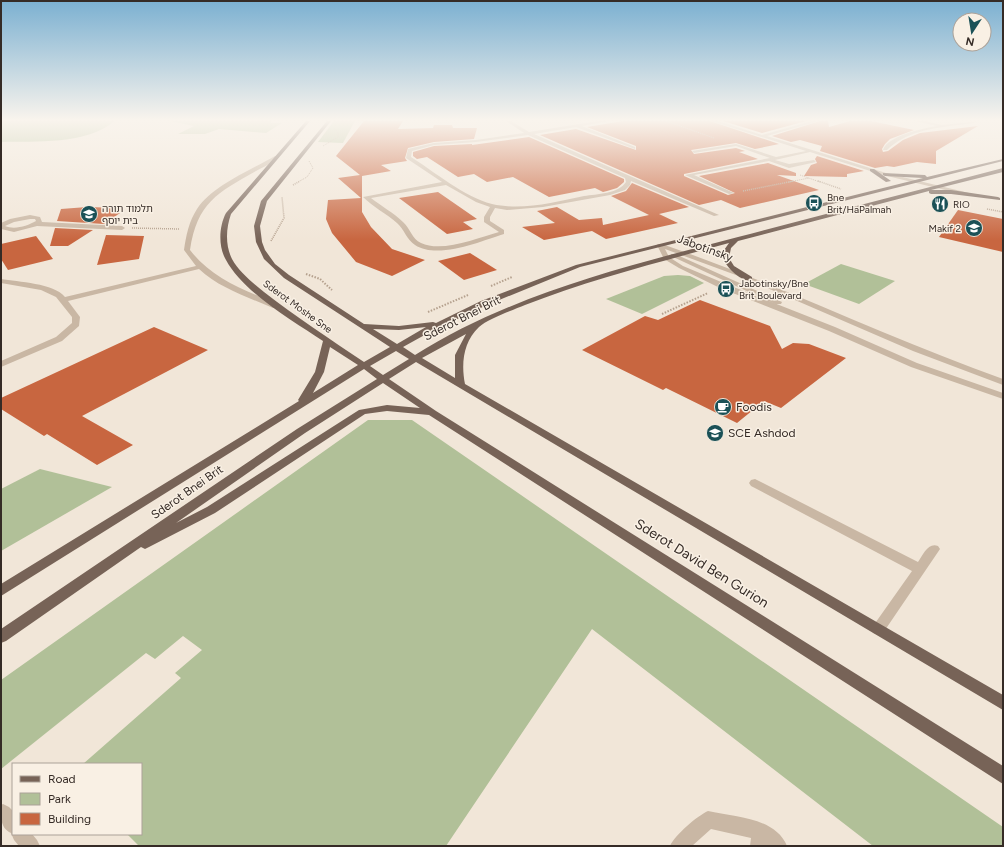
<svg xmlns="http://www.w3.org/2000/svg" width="1004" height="847" font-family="Figtree,'Noto Sans Hebrew',sans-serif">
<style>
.green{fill:#b1c098}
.building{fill:#c86640}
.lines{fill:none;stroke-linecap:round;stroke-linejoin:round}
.path-far2{stroke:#b5a18e;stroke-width:1;stroke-dasharray:1 1;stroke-linecap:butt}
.path-far1{stroke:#b5a18e;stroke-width:1.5;stroke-dasharray:1 1;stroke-linecap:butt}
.path{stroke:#b5a18e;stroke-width:2;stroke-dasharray:1.5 1.5;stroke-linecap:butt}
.minor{fill:#c9b7a4;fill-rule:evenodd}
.major{fill:#776357;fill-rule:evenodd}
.labels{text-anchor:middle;stroke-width:3;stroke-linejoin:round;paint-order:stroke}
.far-poi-label{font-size:10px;fill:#352b26;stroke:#f9f0e4;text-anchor:start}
.far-street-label{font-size:10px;fill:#352b26;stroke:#f9f0e4}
.street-label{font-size:12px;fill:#352b26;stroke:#f9f0e4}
.poi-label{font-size:12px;fill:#352b26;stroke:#f9f0e4;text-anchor:start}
.near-street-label{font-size:14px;fill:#352b26;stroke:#f9f0e4}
</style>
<rect width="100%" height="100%" fill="#f1e6d8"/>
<g class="green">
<path d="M1,121H114C88,145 34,141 1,142Z"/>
<path d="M170,121H271V123H282L266,133L219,129L205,134H178L194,126Z"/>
<path d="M334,121H355L343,143L318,142Z"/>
<path d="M841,264L895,281L859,304L804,284Z"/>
<path d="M678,275L690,276L704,283L642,314L606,299L664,276Z"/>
<path d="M368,420H412L1003,827V846H873L592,629L446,846H139L127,834H141V764H83L181,678L175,673L202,650L183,636L155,659L146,653L1,769V680Z"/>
<path d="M40,469L112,487L1,551V489Z"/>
</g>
<g class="building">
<path d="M364,121H403L398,129L433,128L434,125H452L453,128H477L474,139L434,142L408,148L405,158L407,161L381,165L391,171L362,176V212L371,227L392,249L425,260L392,276L356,262L332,233L326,219L328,200L361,198L338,178L360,175L336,156Z"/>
<path d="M623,121H710L779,144L755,149L736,143L691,150L694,154L736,148L745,151L739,152L758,159L684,174V176L728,195L735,193L699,176L768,163L796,173V176L777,175L819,190L740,208L721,200L699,205L540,135L576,129L636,150V146L587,127Z"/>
<path d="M723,121H806L762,133Z"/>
<path d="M820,121H828L829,127L850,121H871L914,130L890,139L885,144L882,149L883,152L888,151L903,140L920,133L978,126L936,151V164L917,162L894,167L887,166L875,168L820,151L822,146L800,140L791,142L772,136Z"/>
<path d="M529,137L624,179V182L617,188L607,191L603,192L595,188L549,197L513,177L487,182L474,174L458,177L427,157L417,159L413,156V152L434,146L472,144V145Z"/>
<path d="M817,156L864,171L847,174V177L804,176L811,165L817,163L815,159Z"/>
<path d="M632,183L689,207L659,214L678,223L606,239L592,231L544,240L522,227L555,223L537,211L557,207L579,220L602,218L603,225L649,215L611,196L626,191Z"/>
<path d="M438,192L477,219L463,222L473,229L447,234L399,198Z"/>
<path d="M87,207L122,208L115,213H120L104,224L57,221L61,209Z"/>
<path d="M958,210L1003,219V252L939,237Z"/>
<path d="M55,228L93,230L68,246H50Z"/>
<path d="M106,235L144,236L139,259L97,265Z"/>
<path d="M36,236L53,259L8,270L1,259V244Z"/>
<path d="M470,253L497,270L464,280L438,261Z"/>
<path d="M700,300L770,326L782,349L793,343L809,344L846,358L781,408L764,401L737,423L666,388L663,390L582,350L645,316L658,320Z"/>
<path d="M154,327L208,350L82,416L133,445L97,465L47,434L44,436L1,409V398Z"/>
</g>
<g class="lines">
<g class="path-far2">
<path d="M666,121L714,138"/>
<path d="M323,146L338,137V133L335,129"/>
<path d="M800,175L820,182"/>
<path d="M298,182L307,177L313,168L309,161"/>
<path d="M789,182L809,178"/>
</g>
<g class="path-far1">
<path d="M818,181L841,189"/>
<path d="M293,185L300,181"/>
<path d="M743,191L794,181"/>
<path d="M987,209L1003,212"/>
<path d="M132,228L179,229"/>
<path d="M271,241L284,218L282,197"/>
</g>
<g class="path">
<path d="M306,274L320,279L332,290"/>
<path d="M491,286L512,277"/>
<path d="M428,312L468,295"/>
<path d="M662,314L708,293"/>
</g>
<g class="minor">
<path d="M506,121H511L529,132L598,121H609L582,126L635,147V149L576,127L534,134L719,215L714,216L631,181L630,185L625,190L610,195L543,207L507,210L495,208L490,217V221L504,230V234C481,241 438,260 415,245C407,240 404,229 397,223C387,214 373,207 363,197L442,182L406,158L408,149L434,143L476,140L524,133ZM528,135L625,178L626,182C618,194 597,194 584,196C555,202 522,211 492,204C464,197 435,172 411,157L412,151L434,145L476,142ZM446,185L476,202L490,207L484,217V222L499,232C477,238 442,253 421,243C412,239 410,228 403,222C394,213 381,206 371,198Z"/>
<path d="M711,121H718L762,135L812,121H819L767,136L886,173L969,193L966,195L883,175L810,152L775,160L789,164L814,160L816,162L789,168L769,161L694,175L734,193L729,194L685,175L770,158L736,146L694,153L692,151L736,144L776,157L806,151Z"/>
<path d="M915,121H925L942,125L979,121C973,124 964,124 957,125C933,128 905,132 887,150H883C887,136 924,128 937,126Z"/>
<path d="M275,156L279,157C273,163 263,167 256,171C217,193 197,203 190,250C212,279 246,291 279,304V308H273C248,297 219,288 199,269L68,301L80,317L79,326L62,341L1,367V361L56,337L72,323V317L56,297L41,290L1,283V279C18,282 54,283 65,297L196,266L184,250C186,236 189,221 197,209C212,186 251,170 275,156Z"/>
<path d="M30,215L40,217L42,222L122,226L125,228L122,230L37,226L14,232L1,229V223L10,219ZM30,219H35L36,221C27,226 15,230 5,226L14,222Z"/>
<path d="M658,244H662C778,284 888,338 1003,379V385L913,351L744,278L665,249L669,257L683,266L726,284L835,327L917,363L1003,393V399L911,367L829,331L720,288L679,268L664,259L657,245Z"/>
<path d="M671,254H675L782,302L781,304H775L671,256Z"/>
<path d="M755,479L918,562C923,555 928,542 938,546L940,549L938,552L883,633L878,635L873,633L871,629L912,571L751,486L749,483L751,480Z"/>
<path d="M3,804L9,807L13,811V834H32L37,840L40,846H19L14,840L11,833C0,828 1,817 1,805Z"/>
<path d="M708,811C734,817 775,817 787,846H750L751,838L711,829L692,846H670C675,835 697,816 708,811Z"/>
</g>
<g class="major">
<path d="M306,121H310L231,214C226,228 225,245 232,259C239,272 253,283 264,292C296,317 330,339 364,362L390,347L284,278L264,259L256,242L254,226L261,201L327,121H331L267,201L260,226L262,242L265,250L275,264L289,275L364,324L399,326L433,322L436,323L481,301L576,265L923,178L885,176L883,175V173L925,175L927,177L1003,159V161L580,267L487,305L430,332L403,347L415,355C514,293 627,266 738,237C826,214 915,191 1003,168V172L931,190H951L998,197L1000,198V200L951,194H931L929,193V191L738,241L731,248L729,258L734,266L752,277V281C740,282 722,264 722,253L729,243C660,262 592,279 525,305C513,310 488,319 479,327C463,342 461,364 465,384L1003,695V710L416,362L389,379L436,411L1003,766V784L429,415L387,411L365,414L215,513L149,547L145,549L141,547L6,641L1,643V629L297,429L377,379L364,369L1,596V584L299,401L298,400L315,372L323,341C293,321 243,292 226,260C218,247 219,226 226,213ZM426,327L397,344L373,329L399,330ZM466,334L455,355V378L422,358ZM330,347L358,365L313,393L324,372ZM396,351L409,359L383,375L370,366ZM383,383L420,408L387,405L359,410L207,507L176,523L305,433Z"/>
<path d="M870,169H874L891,181L886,182L870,171Z"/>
</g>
</g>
<linearGradient id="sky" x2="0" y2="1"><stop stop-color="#7bb0d1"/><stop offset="0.5" stop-color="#f9f4ed"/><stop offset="1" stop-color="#f9f4ed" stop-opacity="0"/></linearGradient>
<rect width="1004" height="240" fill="url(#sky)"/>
<defs>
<g id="bus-disc" transform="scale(0.9)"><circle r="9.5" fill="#1b5157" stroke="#f9f0e4"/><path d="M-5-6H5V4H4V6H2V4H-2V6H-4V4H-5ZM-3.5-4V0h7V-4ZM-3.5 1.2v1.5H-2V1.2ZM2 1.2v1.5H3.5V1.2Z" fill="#fff"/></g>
<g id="restaurant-disc" transform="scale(0.9)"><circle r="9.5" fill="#1b5157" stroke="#f9f0e4"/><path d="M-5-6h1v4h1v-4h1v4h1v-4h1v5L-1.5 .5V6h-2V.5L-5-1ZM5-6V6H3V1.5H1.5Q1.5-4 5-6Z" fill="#fff"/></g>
<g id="school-disc" transform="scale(0.9)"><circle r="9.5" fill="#1b5157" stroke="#f9f0e4"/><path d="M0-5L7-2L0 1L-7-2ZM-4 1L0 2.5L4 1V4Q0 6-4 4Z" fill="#fff"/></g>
<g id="cafe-disc" transform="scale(0.9)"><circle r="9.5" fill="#1b5157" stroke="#f9f0e4"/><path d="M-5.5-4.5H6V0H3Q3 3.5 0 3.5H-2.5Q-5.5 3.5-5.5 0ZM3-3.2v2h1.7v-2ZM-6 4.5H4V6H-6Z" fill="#fff"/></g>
<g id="university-disc" transform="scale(0.9)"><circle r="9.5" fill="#1b5157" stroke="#f9f0e4"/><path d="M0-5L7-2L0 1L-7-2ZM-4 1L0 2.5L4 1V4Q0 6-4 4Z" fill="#fff"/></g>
</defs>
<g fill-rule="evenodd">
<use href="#bus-disc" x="814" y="203"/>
<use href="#restaurant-disc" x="940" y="204"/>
<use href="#school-disc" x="89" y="214"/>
<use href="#school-disc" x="974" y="228"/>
<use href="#bus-disc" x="726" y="289"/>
<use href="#cafe-disc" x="723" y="407"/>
<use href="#university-disc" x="715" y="433"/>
</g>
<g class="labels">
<g class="far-poi-label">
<text x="827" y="201">Bne<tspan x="827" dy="12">Brit/HaPalmah</tspan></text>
<text x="953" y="208">RIO</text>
<text x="102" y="212">תלמוד תורה<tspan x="102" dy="12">בית יוסף</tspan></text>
<text x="961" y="232" text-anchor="end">Makif 2</text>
<text x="739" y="287">Jabotinsky/Bne<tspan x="739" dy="12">Brit Boulevard</tspan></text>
</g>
<g class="far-street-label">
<text transform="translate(298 306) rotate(36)" y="4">Sderot Moshe Sne</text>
</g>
<g class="street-label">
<text transform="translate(705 248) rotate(20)" y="4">Jabotinsky</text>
<text transform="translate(462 318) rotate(-27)" y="4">Sderot Bnei Brit</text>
<text transform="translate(187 492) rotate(-35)" y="4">Sderot Bnei Brit</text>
</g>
<g class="poi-label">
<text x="736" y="411">Foodis</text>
<text x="728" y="437">SCE Ashdod</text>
</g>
<g class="near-street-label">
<text transform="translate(702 563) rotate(32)" y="5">Sderot David Ben Gurion</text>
</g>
</g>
<rect width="1004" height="847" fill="none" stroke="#352b26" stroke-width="4"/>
<rect x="12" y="763" width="130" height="72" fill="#f9f0e4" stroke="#aba198"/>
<rect x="20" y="776" width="20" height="6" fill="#776357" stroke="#aba198"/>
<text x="48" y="783" font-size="12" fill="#352b26">Road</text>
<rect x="20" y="793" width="20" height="12" fill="#b1c098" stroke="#aba198"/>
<text x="48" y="803" font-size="12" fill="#352b26">Park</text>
<rect x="20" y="813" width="20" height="12" fill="#c86640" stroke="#aba198"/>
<text x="48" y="823" font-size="12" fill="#352b26">Building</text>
<g transform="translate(972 32) rotate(192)"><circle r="19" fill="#f9f0e4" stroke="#aba198"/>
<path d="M0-3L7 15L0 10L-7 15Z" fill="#1b5157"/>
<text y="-6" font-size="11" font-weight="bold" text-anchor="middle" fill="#352b26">N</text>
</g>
</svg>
